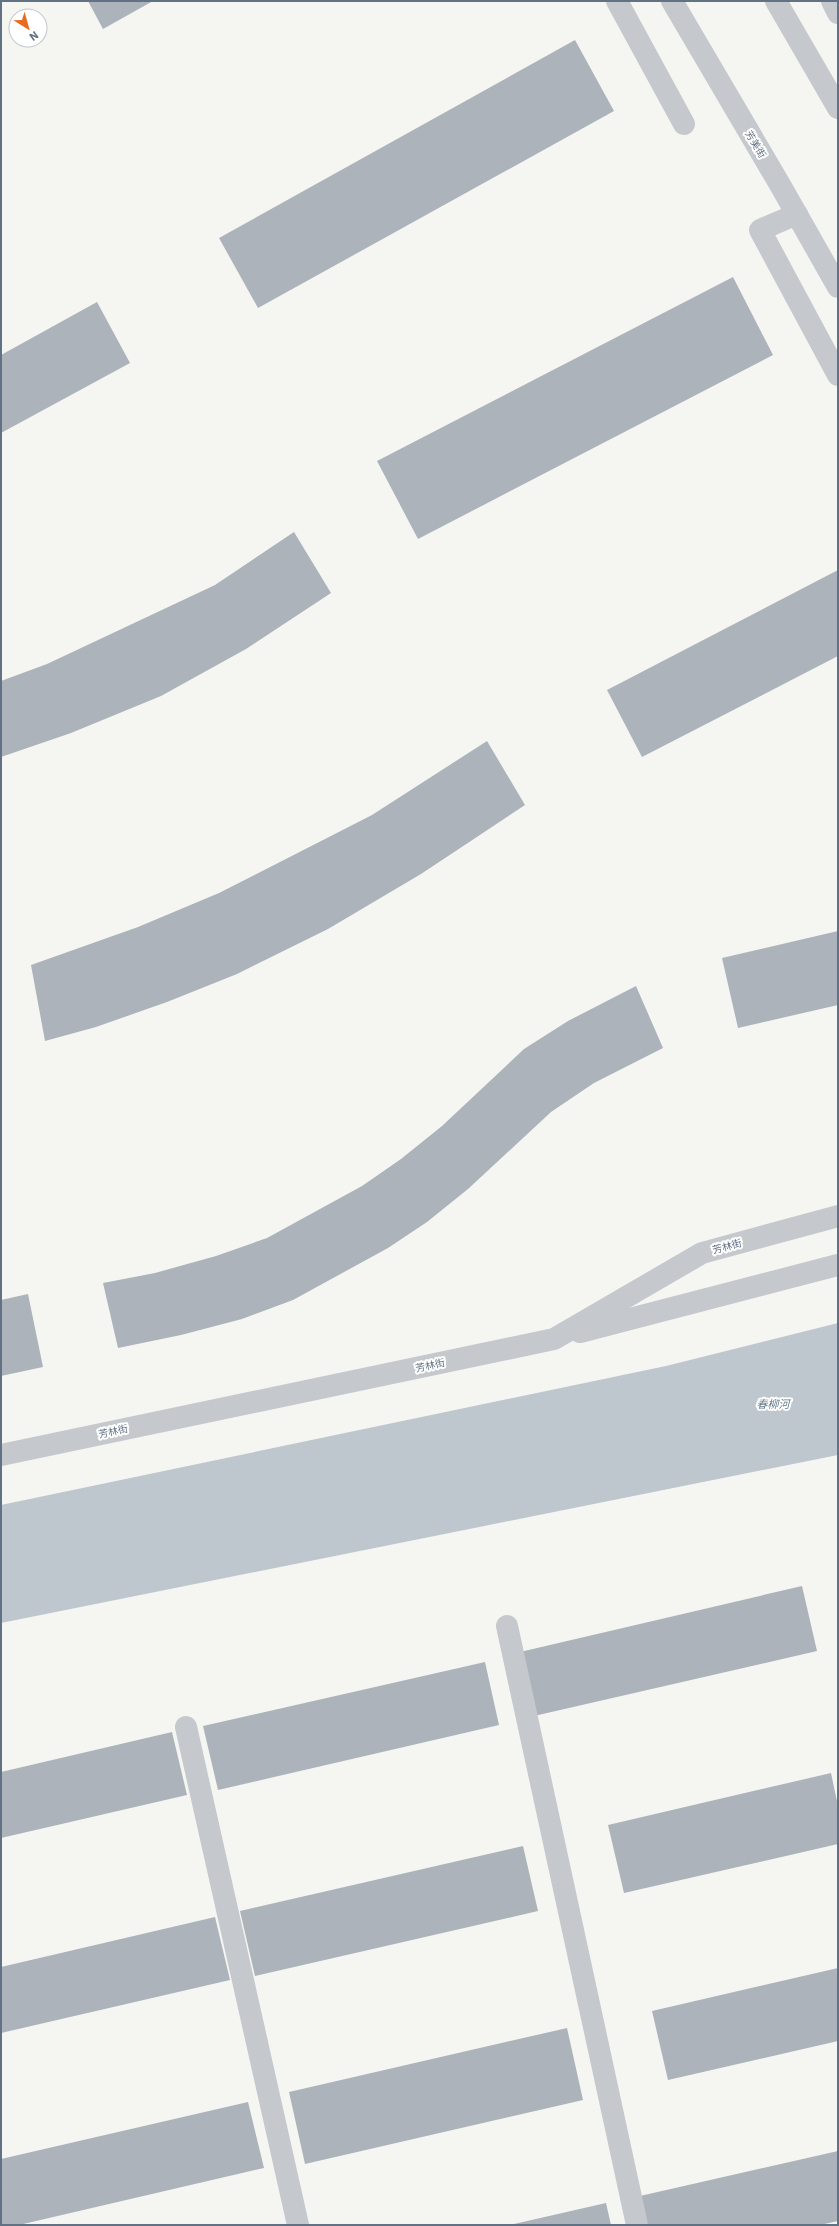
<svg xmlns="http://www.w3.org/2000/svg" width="839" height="2226" font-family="'IBM Plex Sans','Noto Sans SC',sans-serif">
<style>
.water{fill:#bec7ce}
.building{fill:#adb3ba}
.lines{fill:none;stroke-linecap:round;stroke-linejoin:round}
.minor{stroke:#c5c8cc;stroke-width:22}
.labels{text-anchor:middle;stroke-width:4;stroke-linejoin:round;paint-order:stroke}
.street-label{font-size:10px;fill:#637184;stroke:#fff}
.water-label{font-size:11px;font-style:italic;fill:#637988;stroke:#fff}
</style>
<rect width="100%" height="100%" fill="#f5f6f2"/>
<path class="water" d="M838,1323V1455L1,1623V1505L666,1366Z"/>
<g class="building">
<path d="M88,1H153L103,29Z"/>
<path d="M575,40L614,111L258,308L219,238Z"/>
<path d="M733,277L773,355L418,539L377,461Z"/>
<path d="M97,302L130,363L1,433V355Z"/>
<path d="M294,532L331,593L246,649L161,696L71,733L1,757V681L47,664L215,585Z"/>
<path d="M838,570V656L642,757L607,690Z"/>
<path d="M487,741L525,805L421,874L328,929L237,974L167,1002L96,1027L45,1041L31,965L138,927L219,893L372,815Z"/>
<path d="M838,931V1005L738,1028L722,958Z"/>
<path d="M636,986L663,1048L594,1083L551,1112L468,1189L427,1222L388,1248L293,1300L242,1319L181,1335L118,1348L103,1283L155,1273L216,1256L267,1238L362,1186L401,1159L442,1126L524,1049L568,1021Z"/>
<path d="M28,1294L43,1367L1,1376V1300Z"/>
<path d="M802,1586L817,1651L534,1716L520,1652Z"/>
<path d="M485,1662L499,1725L218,1790L203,1726Z"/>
<path d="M172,1732L187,1795L1,1838V1772Z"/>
<path d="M831,1773L838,1806V1844L624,1893L608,1825Z"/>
<path d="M523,1846L538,1911L255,1976L240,1911Z"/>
<path d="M215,1917L230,1980L1,2033V1967Z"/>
<path d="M838,1968V2041L668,2080L652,2011Z"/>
<path d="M567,2028L583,2100L305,2164L289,2092Z"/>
<path d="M248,2102L264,2168L19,2225H1V2159Z"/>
<path d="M838,2151V2221L820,2225H647L640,2196Z"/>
<path d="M606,2203L611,2225H514V2224Z"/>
</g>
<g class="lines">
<g class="minor">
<path d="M617,1L684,124"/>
<path d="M672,1L779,183L838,287"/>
<path d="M776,1L838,108"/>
<path d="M832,1L838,13"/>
<path d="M797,214L760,230L838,375"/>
<path d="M580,1332L838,1265"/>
<path d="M1,1455L554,1339L702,1253L838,1216"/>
<path d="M507,1626L637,2225"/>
<path d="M186,1727L298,2225"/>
</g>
</g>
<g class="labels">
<g class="street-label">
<text transform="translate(756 144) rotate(59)" y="4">芳美街</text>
<text transform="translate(727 1246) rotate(-15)" y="4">芳林街</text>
<text transform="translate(430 1365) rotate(-12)" y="4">芳林街</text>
<text transform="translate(113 1431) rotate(-12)" y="4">芳林街</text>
</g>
<g class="water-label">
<text x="773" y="1408">春柳河</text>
</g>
</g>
<rect width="839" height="2226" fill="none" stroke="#637184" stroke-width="4"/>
<g transform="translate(28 28) rotate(143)"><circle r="19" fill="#ffffff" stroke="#c1c6ce"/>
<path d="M0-3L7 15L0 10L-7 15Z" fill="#e96b1e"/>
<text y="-6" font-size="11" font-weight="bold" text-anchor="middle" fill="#637184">N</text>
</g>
</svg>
